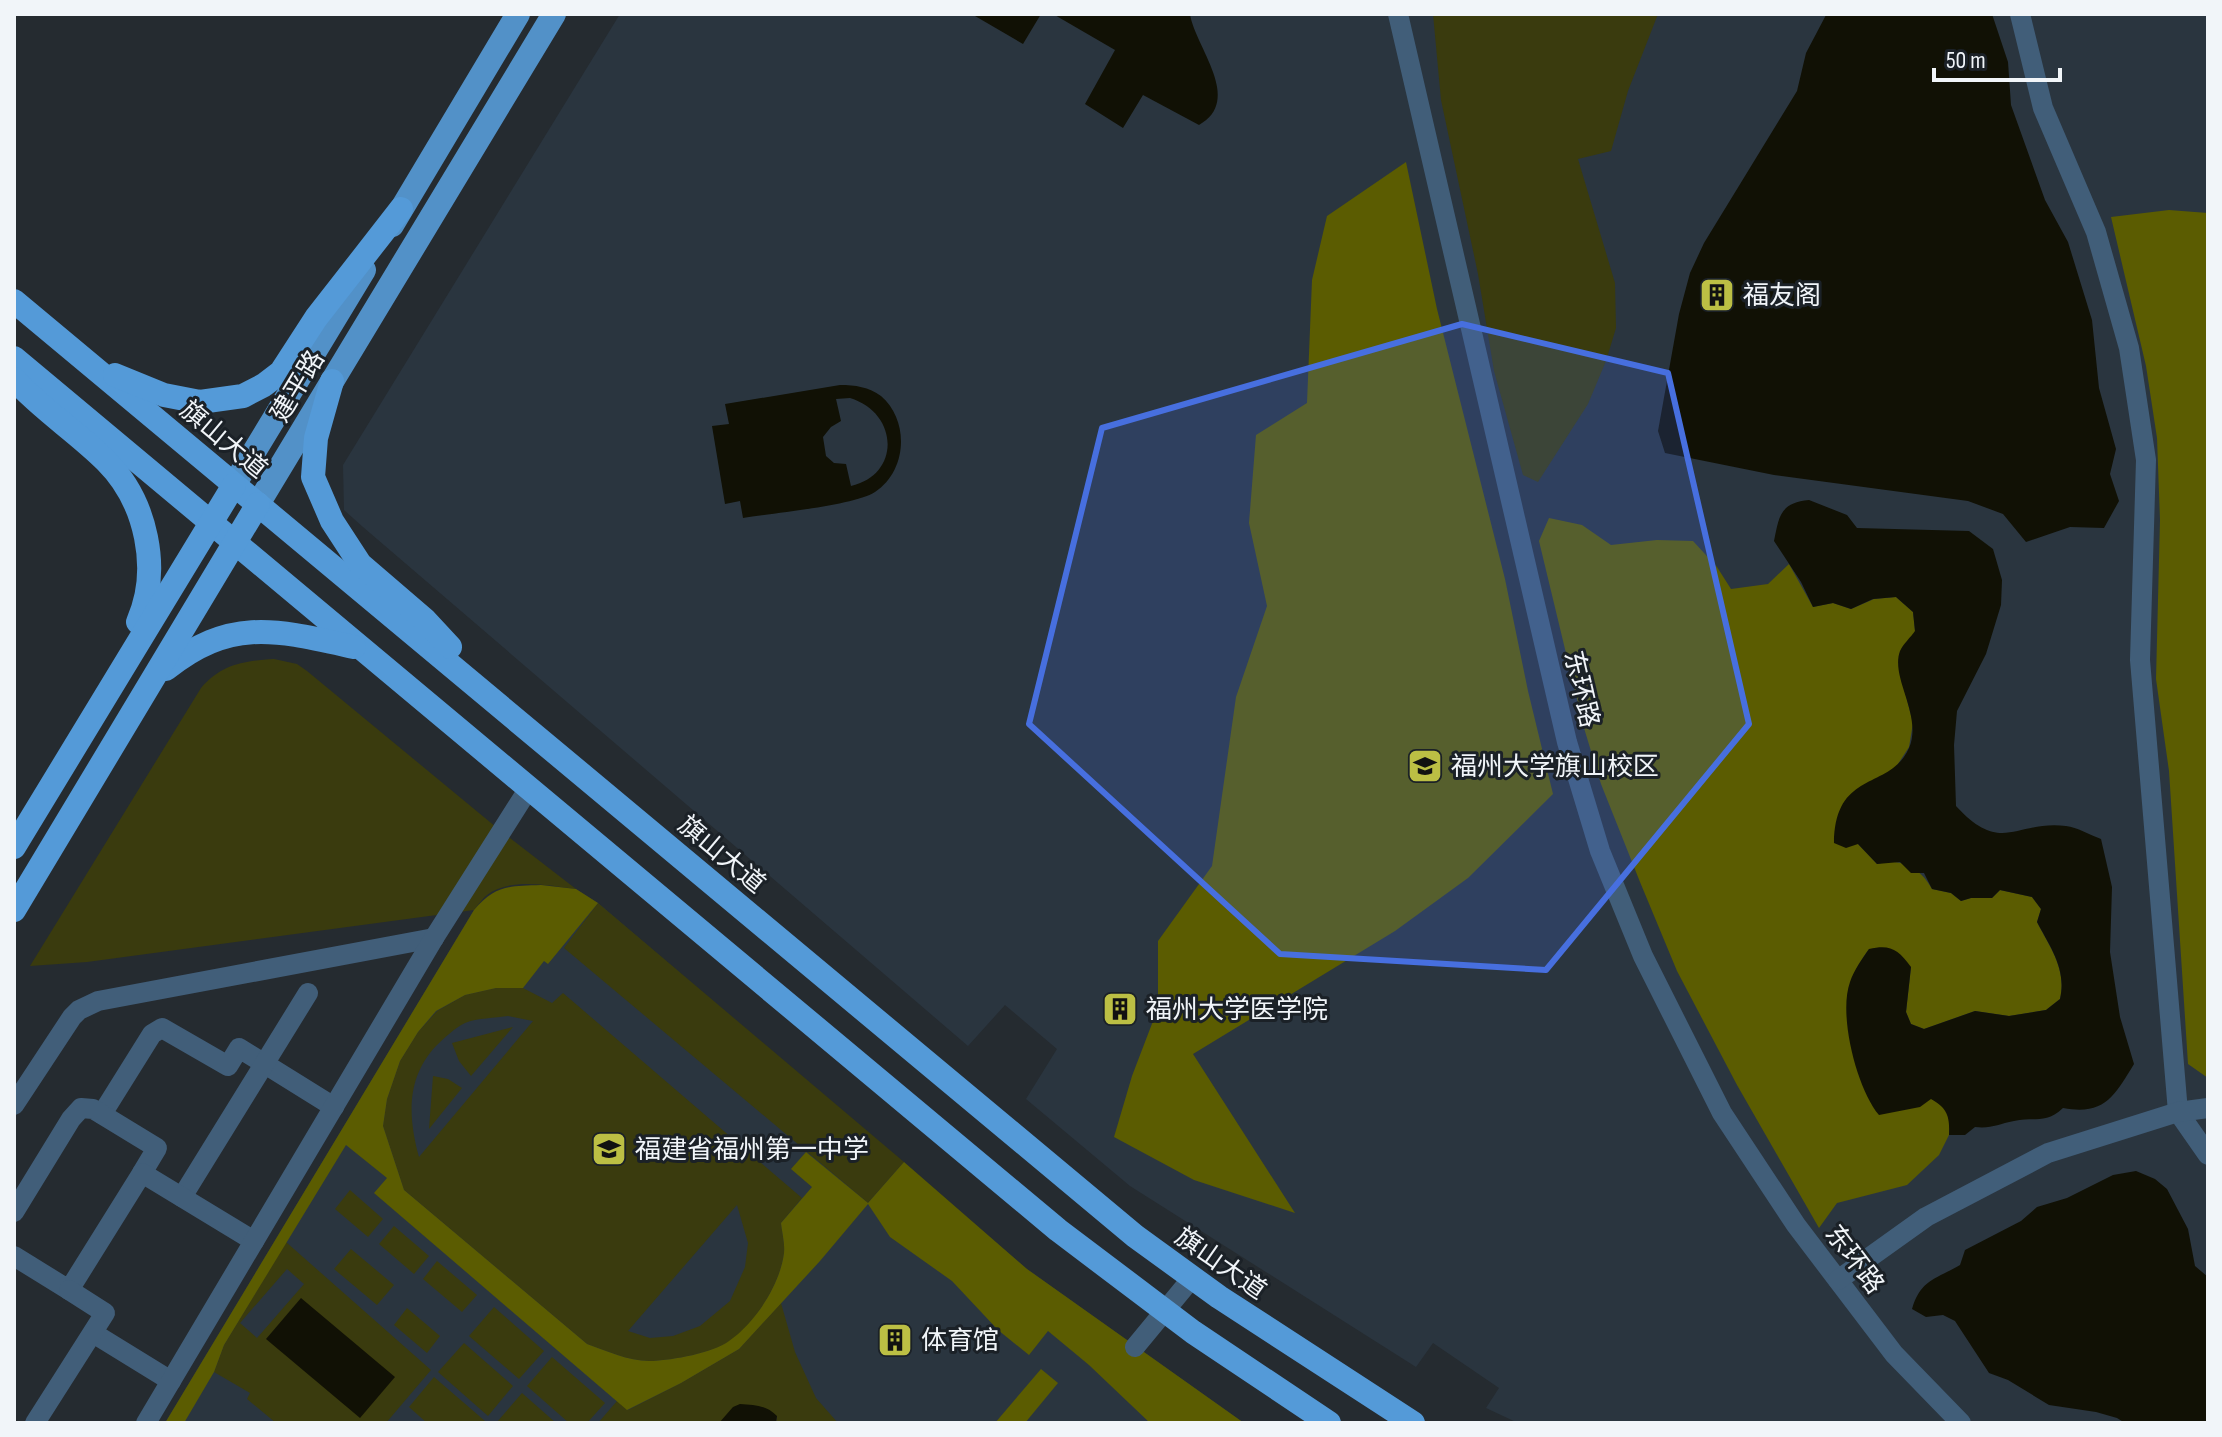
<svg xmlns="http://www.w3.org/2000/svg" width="2222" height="1437" font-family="'Sofia Sans Condensed','Noto Sans SC',sans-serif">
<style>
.built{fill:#2a353f}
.green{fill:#3a3b0e;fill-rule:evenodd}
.forest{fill:#5b5c01}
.water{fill:#111105;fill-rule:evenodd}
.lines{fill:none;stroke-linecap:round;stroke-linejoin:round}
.minor{stroke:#415e79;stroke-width:20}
.primary{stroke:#5291c8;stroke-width:24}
.trunk{stroke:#549ad8;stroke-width:24}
.marked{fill:#476fdf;fill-opacity:0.2;stroke:#476fdf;stroke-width:6;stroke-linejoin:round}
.labels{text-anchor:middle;stroke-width:6;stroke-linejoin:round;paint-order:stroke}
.poi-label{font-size:26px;fill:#f1f5f9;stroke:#1b2127;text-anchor:start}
.street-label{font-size:26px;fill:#f1f5f9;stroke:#1b2127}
</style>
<rect width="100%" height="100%" fill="#252b30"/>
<g class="built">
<path d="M620,14H2208V1423H1518L1486,1408L1499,1388L1433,1343L1416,1367L1130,1186L1026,1099L1057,1049L1005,1005L968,1046L363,527L344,510L343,465Z"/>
<path d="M576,889L598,903L1027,1269L1244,1423H165L474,910Z"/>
</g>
<g class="green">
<path d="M1433,14H1658L1628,91L1611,151L1578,159L1615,283L1616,328L1606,361L1588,404L1538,482L1523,475L1494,371L1478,274L1441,100Z"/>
<path d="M274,659L297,664L307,671L502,832L576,889C550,886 510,877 487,895C482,899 478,905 474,910L87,962L30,966L201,688C222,664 244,661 274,659Z"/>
<path d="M598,903L904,1162L868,1203L564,948Z"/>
<path d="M496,988H523L552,1003L563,993L802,1198L781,1223C782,1232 785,1244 784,1253C780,1285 755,1323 730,1341C713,1353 673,1360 652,1361C630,1362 607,1351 587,1344L404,1190L383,1126L387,1099L400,1061L418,1032L437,1011L465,995ZM508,1016L533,1021L419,1157C408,1117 406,1078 436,1046C444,1038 455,1028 465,1023C477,1018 495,1018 508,1016ZM737,1205L748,1243L745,1267L730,1301L700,1326L673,1336L650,1338L628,1331Z"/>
<path d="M513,1027L471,1076L459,1061L452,1043Z"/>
<path d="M433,1076L448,1079L462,1088L429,1129Z"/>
<path d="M350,1190L383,1219L368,1237L335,1209Z"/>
<path d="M394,1226L429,1256L414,1274L379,1244Z"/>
<path d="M286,1242L431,1370L386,1423H276L247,1399L250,1393L214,1372L224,1345ZM287,1269L304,1284L257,1338L240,1323Z"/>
<path d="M351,1249L394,1285L377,1305L334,1269Z"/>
<path d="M437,1261L477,1295L462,1312L423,1279Z"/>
<path d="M781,1303L795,1352L816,1398L838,1423H776L777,1416L726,1417L719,1423H598L617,1401L628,1410L681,1383L739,1349Z"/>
<path d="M494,1307L544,1351L519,1379L469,1336Z"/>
<path d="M407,1308L440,1336L427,1353L394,1325Z"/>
<path d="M464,1343L513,1386L488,1416L438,1372Z"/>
<path d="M552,1357L605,1403L587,1423H569L527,1386Z"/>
<path d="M434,1377L485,1421L483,1423H427L409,1407Z"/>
<path d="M522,1393L556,1423L497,1422Z"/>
</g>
<g class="forest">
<path d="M1406,162L1437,309L1505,579L1528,691L1553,794L1468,878L1395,931L1193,1054L1295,1213L1194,1180L1114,1137L1132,1076L1158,1008V941L1212,866L1236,697L1267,606L1249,523L1256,435L1307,403L1312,280L1327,216Z"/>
<path d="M2169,210L2208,213V1078L2188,1064L2169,771L2156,679L2160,520L2157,438L2146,366L2111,217Z"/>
<path d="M1549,518L1582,525L1611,545L1657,540L1693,541L1717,567L1731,589L1768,584L1789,564L1813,607L1833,603L1851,609L1874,599L1896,597L1913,612L1915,631L1901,677L1913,723L1909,747L1896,767L1858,844L1877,864C1901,857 1921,868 1932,889L1951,893L1961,901L1971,898H1992L2000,890L2032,897L2041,909L2037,922C2050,948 2067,969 2060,999L2046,1010L2009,1016L1975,1011L1924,1029L1911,1024L1906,1012L1911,967L1869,949C1856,967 1849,981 1847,1004L1930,1098L1945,1107L1950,1119L1949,1135L1939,1155L1907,1185L1837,1203L1819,1228L1737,1085L1677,971L1640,882L1601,784L1584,728L1539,541Z"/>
<path d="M541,885L576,889L598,903L548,964L544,961L523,988H496L465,995L436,1011L418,1032L400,1061L387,1099L383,1126L404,1190L587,1344C607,1351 630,1362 652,1361C673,1360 713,1353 729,1341C755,1323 780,1285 784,1253C785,1244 782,1232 781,1223L812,1187L791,1169L806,1152L868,1203L904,1162L1027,1269L1244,1423H1150L1089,1365L1048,1331L1029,1355L998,1330L952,1281L890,1237L868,1204L820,1261L739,1349L681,1383L627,1410L374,1193L387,1178L346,1145L224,1345L214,1372L184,1423H165L474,910C495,885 510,886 541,885Z"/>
<path d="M1041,1369L1058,1383L1025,1423H995Z"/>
</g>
<g class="water">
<path d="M976,14H1041L1023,44L975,16Z"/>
<path d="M1053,14H1190C1195,47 1244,100 1199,125L1143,95L1123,128L1085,104L1115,50Z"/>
<path d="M1992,14L2008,62L2011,105L2045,200L2068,242L2092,320L2099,388L2116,449L2110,474L2119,501L2104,528L2070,527L2026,542L2003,514L1968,501L1774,475L1665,453L1658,431L1679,314L1690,273L1704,243L1797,91L1806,53L1826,15Z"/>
<path d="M840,385C855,385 869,387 881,396C910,421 907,471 875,492C853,506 772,513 743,518L740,501L725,504L712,426L729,424L725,404ZM850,398C899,413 901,475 851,486L846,464L834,463L826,456L823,437L831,427L841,421L836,399Z"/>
<path d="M1809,500L1847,515L1857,528L1969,531L1993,549L2002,580L2001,605L1986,654L1957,711L1954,745L1956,806C2002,856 2015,820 2066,826C2077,827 2090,835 2101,839L2112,887L2110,952L2120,1017L2134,1064C2115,1095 2105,1116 2063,1108C2045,1125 2034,1116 2014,1121C1998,1124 1991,1129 1975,1127L1965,1135H1949C1950,1116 1947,1108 1931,1099L1920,1107L1879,1115C1857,1089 1838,1015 1850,982C1854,970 1862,959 1869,949C1890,944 1898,949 1911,967L1906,1012L1911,1024L1924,1029L1975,1011L2009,1016L2046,1010L2060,999C2067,969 2050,947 2037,922L2041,909L2032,897L2000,890L1992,898H1971L1961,901L1951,893L1932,889L1924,873H1911L1900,862L1877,864L1858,844L1846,848L1834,843C1835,769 1890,791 1909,748C1923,715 1890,678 1900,651C1903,644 1911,637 1915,631L1913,612L1896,597L1873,599L1851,609L1833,603L1813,607L1801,582L1774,541C1779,516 1780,503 1809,500Z"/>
<path d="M2136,1171L2155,1179L2167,1189L2188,1229L2195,1266L2208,1277V1423H2125L2117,1418L2096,1412L2049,1405L2008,1380L1989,1373L1955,1321L1943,1315L1926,1317L1912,1309C1920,1280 1936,1279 1960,1265L1965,1250L2021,1221L2037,1207L2067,1198L2113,1175Z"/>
<path d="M301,1298L395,1377L360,1418L266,1339Z"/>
<path d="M740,1404C755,1405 766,1405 777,1416L776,1423H719L733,1407Z"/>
</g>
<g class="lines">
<g class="minor">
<path d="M1398,14L1567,742L1600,851L1643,956L1722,1113L1796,1225L1894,1354L1961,1423"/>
<path d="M2020,14L2043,108L2096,232L2129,348L2146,460L2140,660L2178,1112L2208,1155"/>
<path d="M14,1105L72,1017L79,1010L98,1001L434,938"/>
<path d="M102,1114L152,1034L162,1028L228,1066L239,1048L334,1107"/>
<path d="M182,1197L308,993"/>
<path d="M14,1212L71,1119L81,1108L93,1109L157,1148L142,1173"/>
<path d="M14,1256L69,1290L142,1173L254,1241"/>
<path d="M1838,1280L1926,1217L2048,1153L2178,1112L2208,1108"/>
<path d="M93,1333L171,1381"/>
<path d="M1135,1347L1192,1278"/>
<path d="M35,1423L105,1313L69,1290"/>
<path d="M146,1423L434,938L529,788"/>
</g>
<g class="primary">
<path d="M392,225L518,14"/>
<path d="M234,485L364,270"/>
<path d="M258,504L554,14"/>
</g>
<g class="trunk">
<path d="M14,301L1135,1236L1219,1297L1413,1423"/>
<path d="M14,358L1058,1230L1193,1332L1329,1423"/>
<path d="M115,375L164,395L200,402L243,396L264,385L281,372L316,318L401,209"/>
<path d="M14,379C42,410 77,432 106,461C147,502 161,570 138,622"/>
<path d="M332,381L316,438L313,477L332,521L360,564L424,619L450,647"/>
<path d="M166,669C231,617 277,630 354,647"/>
<path d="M14,847L234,485"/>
<path d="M14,910L258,504"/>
</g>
</g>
<path class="marked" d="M1462,324L1668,373L1749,724L1546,970L1280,954L1029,724L1102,428Z"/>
<defs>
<g id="building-square" transform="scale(1.8)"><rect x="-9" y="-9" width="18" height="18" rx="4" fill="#bcbf44" stroke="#1b2127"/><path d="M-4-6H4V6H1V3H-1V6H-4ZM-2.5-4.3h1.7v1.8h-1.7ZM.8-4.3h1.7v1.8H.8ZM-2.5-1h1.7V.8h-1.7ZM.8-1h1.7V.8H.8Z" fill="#111"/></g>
<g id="university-square" transform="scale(1.8)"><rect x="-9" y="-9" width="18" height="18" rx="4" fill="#bcbf44" stroke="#1b2127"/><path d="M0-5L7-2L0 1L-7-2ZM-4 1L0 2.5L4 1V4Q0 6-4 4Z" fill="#111"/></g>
<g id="school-square" transform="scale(1.8)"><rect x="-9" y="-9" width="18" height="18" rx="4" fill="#bcbf44" stroke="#1b2127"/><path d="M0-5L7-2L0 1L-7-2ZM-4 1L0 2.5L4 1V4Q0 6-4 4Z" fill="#111"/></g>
</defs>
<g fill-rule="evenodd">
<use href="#building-square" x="1717" y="295"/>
<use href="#university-square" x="1425" y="766"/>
<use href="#building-square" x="1120" y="1009"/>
<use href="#school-square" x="609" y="1149"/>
<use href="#building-square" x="895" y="1340"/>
</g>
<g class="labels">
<g class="poi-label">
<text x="1743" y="304">福友阁</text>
<text x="1451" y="775">福州大学旗山校区</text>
<text x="1146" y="1018">福州大学医学院</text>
<text x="635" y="1158">福建省福州第一中学</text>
<text x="921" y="1349">体育馆</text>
</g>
<g class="street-label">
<text transform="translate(297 386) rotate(-59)" y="9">建平路</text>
<text transform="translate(224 439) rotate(40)" y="9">旗山大道</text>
<text transform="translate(1582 689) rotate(77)" y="9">东环路</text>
<text transform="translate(722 854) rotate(40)" y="9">旗山大道</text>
<text transform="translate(1855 1259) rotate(53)" y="9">东环路</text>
<text transform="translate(1221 1263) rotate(35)" y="9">旗山大道</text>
</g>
</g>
<rect width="2222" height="1437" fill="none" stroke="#f1f5f9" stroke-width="32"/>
<path d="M1934 68v12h126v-12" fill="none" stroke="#f1f5f9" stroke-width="4"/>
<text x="1946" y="68" font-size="24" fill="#f1f5f9" stroke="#1b2127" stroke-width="6" paint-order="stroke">50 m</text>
</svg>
